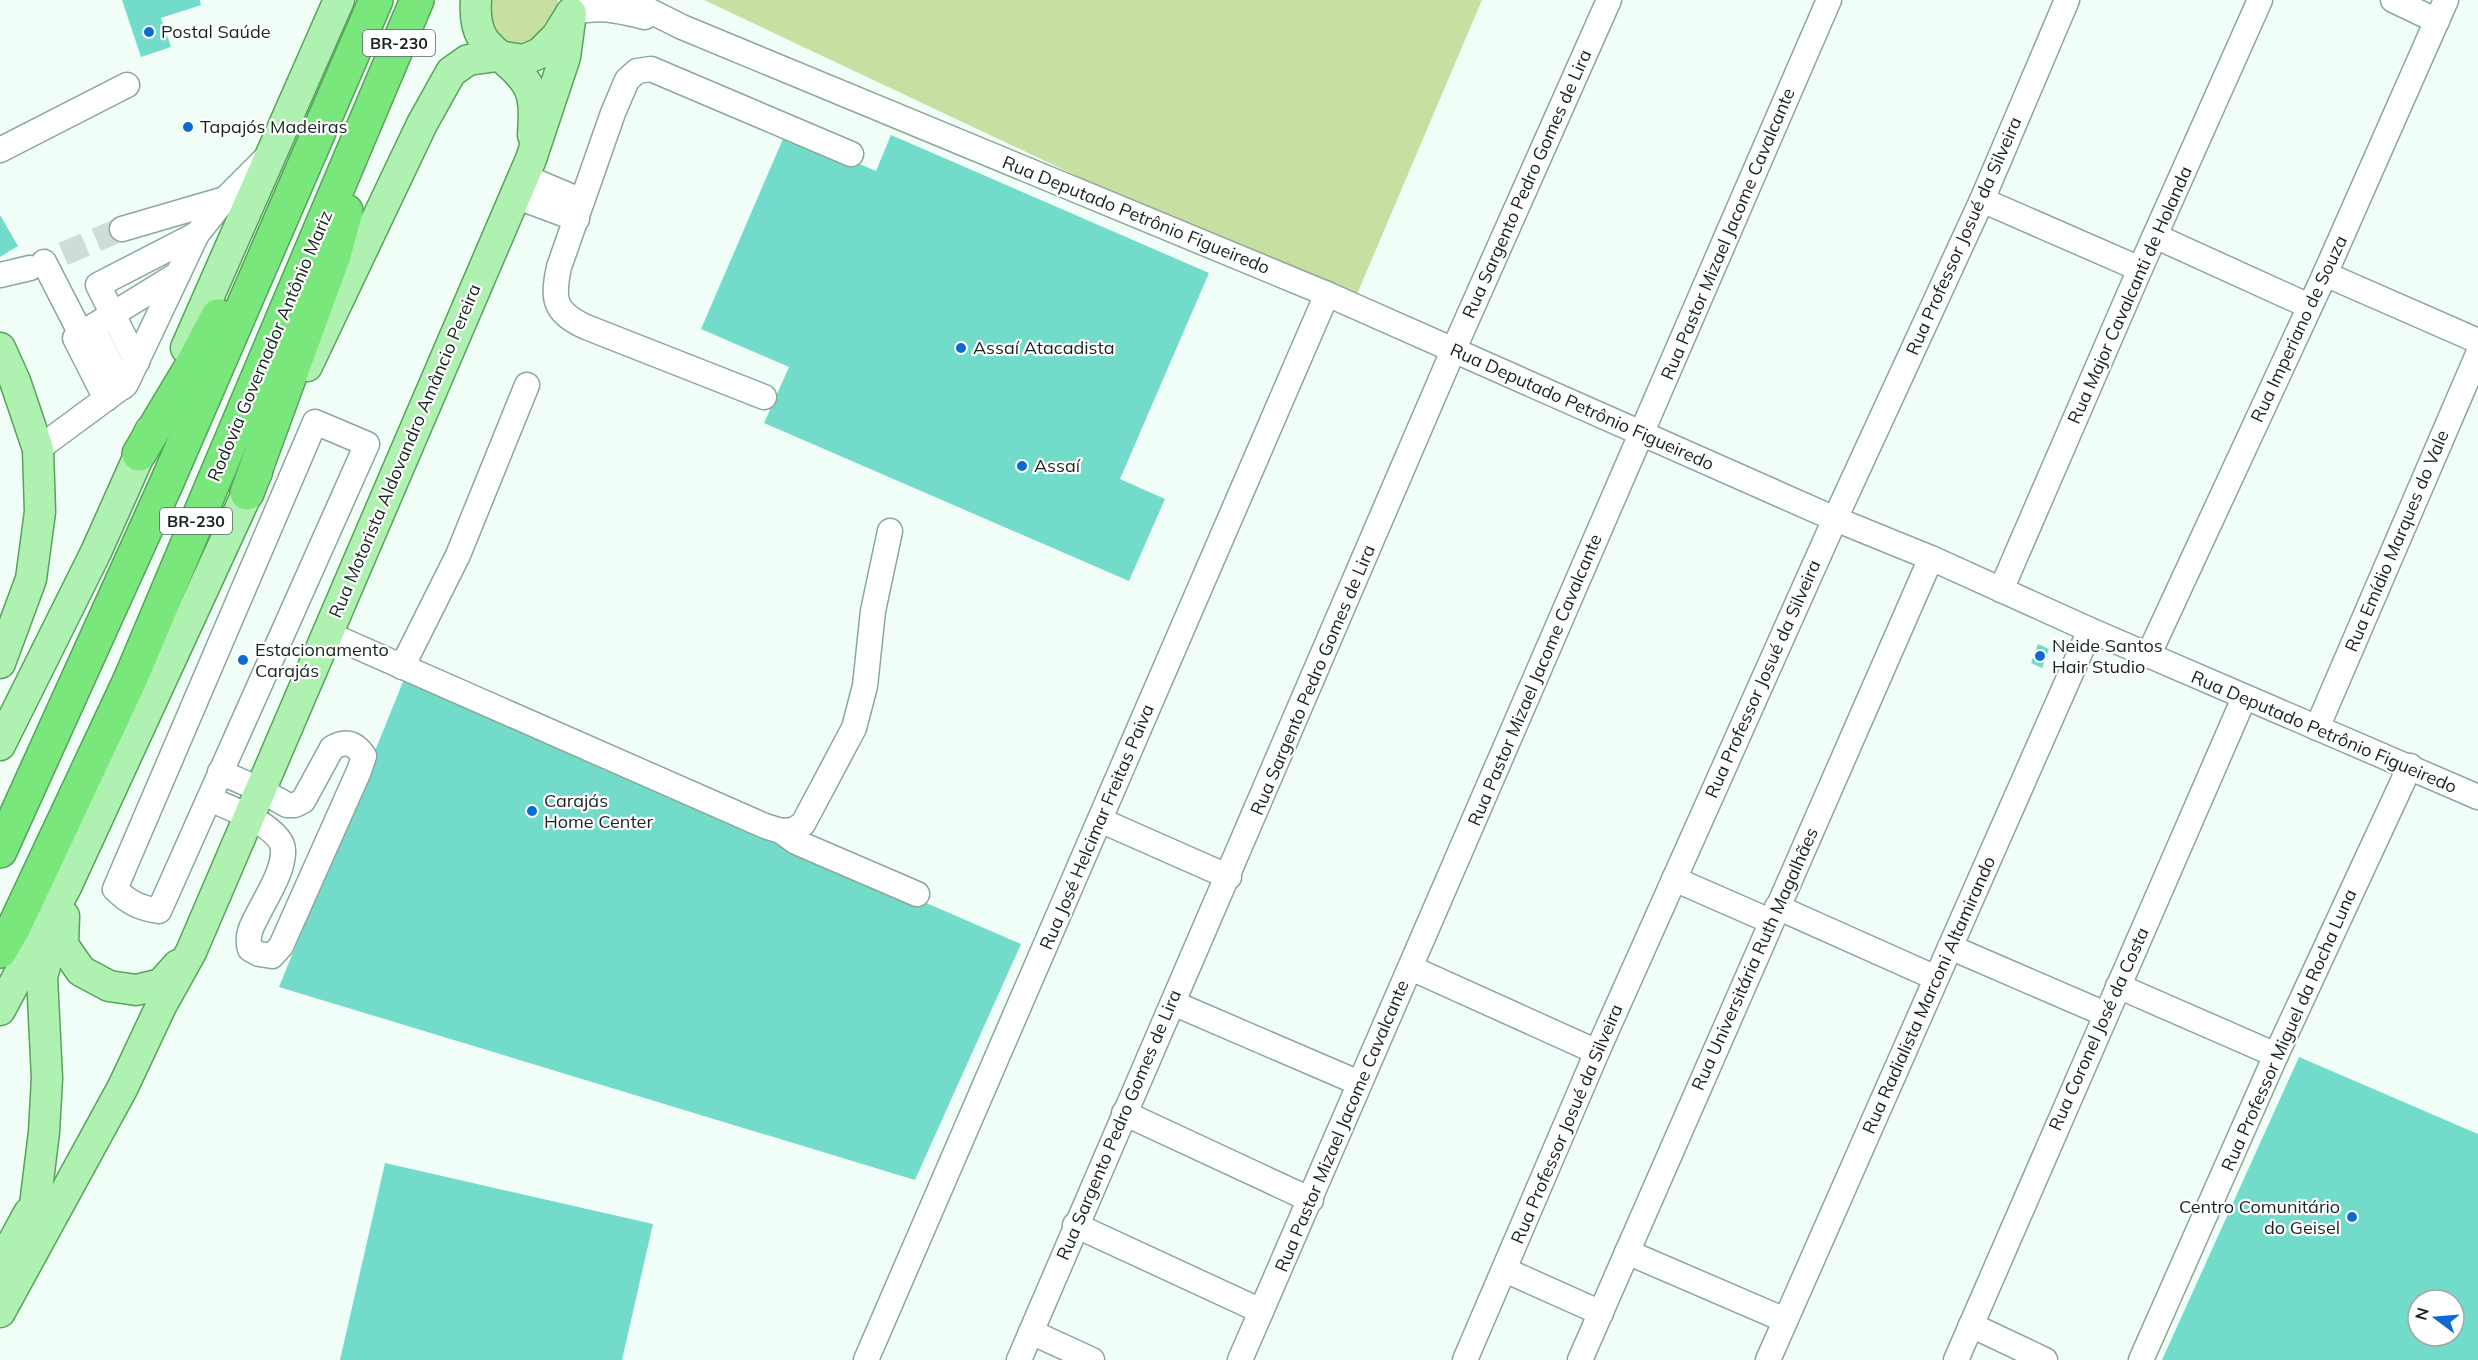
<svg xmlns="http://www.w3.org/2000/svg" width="2478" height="1360" font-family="Mulish,sans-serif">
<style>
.green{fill:#c7dfa1}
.building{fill:#72dbca;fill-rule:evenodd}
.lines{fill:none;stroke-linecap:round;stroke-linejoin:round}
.minor-tunnel{stroke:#d0ddd7;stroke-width:24;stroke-dasharray:24 12;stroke-linecap:butt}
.minor-casing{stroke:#8aa899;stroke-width:27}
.major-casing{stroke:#57a35b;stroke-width:33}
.highway-casing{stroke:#57a35b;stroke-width:36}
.minor{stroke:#fff;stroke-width:24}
.major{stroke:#aff1b0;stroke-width:30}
.highway{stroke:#79e77c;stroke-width:33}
.poi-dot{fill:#0e69d2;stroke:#fff;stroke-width:2}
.labels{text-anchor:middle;stroke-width:4.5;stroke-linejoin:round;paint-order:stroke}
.shield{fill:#fff;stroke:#5d6662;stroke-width:1.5}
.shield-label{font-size:16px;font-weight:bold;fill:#18251f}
.poi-label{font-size:18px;fill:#18251f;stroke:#fff;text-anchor:start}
.street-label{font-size:18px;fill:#18251f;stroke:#fff}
</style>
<rect width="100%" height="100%" fill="#f1fef7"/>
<g class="green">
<path d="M486,0H558C555,26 540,39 518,48L493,36Z"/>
<path d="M704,0H1482L1352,306Z"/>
</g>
<g class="building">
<path d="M122,0H200L201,5L161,18L171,47L141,57Z"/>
<path d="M786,132L876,171L891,135L1209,273L1120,479L1165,499L1129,581L764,423L789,367L701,329Z"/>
<path d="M0,215L18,246L0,257Z"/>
<path d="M2038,644L2049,649L2042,668L2031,663Z"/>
<path d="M405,677L1021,944L915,1180L279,987Z"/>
<path d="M2299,1057L2478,1134V1360H2162ZM2418,1300H2454V1336H2418Z"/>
<path d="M385,1163L653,1224L622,1360H340Z"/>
</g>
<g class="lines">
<path class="minor-tunnel" d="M30,268L122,229"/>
<g class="minor-casing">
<g id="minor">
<path d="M628,0L682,27L1327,294L1835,519L1931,558L2090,630L2478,797"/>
<path d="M2393,0L2437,21"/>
<path d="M571,13C601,6 615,10 645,17"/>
<path d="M0,150L127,85"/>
<path d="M523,176L582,201"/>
<path d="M515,196L577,219"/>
<path d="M1982,200L2140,269"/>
<path d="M122,229L225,199"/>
<path d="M2155,236L2309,306"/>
<path d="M44,262L81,334"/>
<path d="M2325,274L2478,341"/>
<path d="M0,275L30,268"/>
<path d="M92,327L75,338L106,399"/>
<path d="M137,362L98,285L197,234"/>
<path d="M123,387L92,327L178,274"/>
<path d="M764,397L586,327C554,312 552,300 559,267L613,113L627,80L637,71L651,69L851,154"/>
<path d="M315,422L367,444L159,911C140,908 129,903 115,889Z"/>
<path d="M38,449L126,384L197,234L225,199L265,159"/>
<path d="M2001,590L2140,269L2260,0"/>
<path d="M326,633L765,826L781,831L793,830L803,824L854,728L865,686L873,611L890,531"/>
<path d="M2148,656L2325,274L2446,0"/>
<path d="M402,667L458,555L527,385"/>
<path d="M2317,728L2478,354"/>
<path d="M209,799C228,807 282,827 283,850C284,870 267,896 258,914C252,925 246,936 250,949L259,954L272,956L281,946L359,771L364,756C355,743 346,740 332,748L303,801L295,805H287L259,789L220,772"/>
<path d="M1100,820L1229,877"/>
<path d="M781,831L796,842L917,894"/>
<path d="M1674,879L1770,921"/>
<path d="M1777,907L1936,978"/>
<path d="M1950,947L2105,1014"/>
<path d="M1411,968L1597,1052"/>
<path d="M2118,986L2276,1055"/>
<path d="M1173,1003L1359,1083"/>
<path d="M1124,1113L1311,1200"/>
<path d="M1075,1225L1261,1311"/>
<path d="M1627,1252L1785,1320"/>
<path d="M1505,1270L1601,1313"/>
<path d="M1971,1325L2045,1360"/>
<path d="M1031,1332L1092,1360"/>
<path d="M866,1360L1327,294"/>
<path d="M1019,1360L1453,351L1609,0"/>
<path d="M1240,1360L1829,0"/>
<path d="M1465,1360L1597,1052L1835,519L1982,200L2067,0"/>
<path d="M1580,1360L1931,558"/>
<path d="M1768,1360L2090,630"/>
<path d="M1956,1360L2244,698"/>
<path d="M2141,1360L2276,1055L2410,766"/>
</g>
</g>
<g class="major-casing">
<g id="major">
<path d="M476,0C472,54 505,49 527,84C536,99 534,118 533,135"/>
<path d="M0,348L15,381L38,449L40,512L31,579L0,663"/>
<path d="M186,348L339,0"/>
<path d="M307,366L422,124L451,72L468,60L497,56L524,60L540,53L557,36L570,15"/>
<path d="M0,745L96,552L150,431"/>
<path d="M64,916L63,945L81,971L109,986L136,990L161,984L178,965"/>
<path d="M0,1010L66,887L257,472"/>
<path d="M30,1246L44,1132L47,1078L42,977L53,936"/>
<path d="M0,1266L29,1213"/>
<path d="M0,1312L123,1087L161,1006L191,952L531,159L565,57L571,13"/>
</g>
</g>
<g class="highway-casing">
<g id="highway">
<path d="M139,454L190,369L218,316"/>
<path d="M247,493L334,255L346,211"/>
<path d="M0,851L167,482L376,0"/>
<path d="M0,951L14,927L130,680L417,0"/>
</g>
</g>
<use href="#minor" class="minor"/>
<use href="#major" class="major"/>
<use href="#highway" class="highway"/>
</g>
<g class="poi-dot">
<circle cx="149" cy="32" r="6"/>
<circle cx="188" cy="127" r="6"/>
<circle cx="961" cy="348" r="6"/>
<circle cx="1022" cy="466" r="6"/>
<circle cx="2040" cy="656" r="6"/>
<circle cx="243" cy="660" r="6"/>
<circle cx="532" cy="811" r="6"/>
<circle cx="2352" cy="1217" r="6"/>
</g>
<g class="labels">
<g class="shield">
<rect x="363" y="30" width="72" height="26" rx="4.5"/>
<rect x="160" y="508" width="72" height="26" rx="4.5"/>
</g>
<g class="shield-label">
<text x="399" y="49">BR-230</text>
<text x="196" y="527">BR-230</text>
</g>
<g class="poi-label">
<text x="161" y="38">Postal Saúde</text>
<text x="200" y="133">Tapajós Madeiras</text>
<text x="973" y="354">Assaí Atacadista</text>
<text x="1034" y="472">Assaí</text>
<text x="2052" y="652">Neide Santos<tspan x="2052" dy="21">Hair Studio</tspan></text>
<text x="255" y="656">Estacionamento<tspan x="255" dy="21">Carajás</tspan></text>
<text x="544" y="807">Carajás<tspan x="544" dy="21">Home Center</tspan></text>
<text x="2340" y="1213" text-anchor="end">Centro Comunitário<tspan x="2340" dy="21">do Geisel</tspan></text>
</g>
<g class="street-label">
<text transform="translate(1527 184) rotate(-66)" y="6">Rua Sargento Pedro Gomes de Lira</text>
<text transform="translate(1136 215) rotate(22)" y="6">Rua Deputado Petrônio Figueiredo</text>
<text transform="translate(1728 234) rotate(-67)" y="6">Rua Pastor Mizael Jacome Cavalcante</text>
<text transform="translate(1964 236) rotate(-66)" y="6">Rua Professor Josué da Silveira</text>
<text transform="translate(2130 295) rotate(-66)" y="6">Rua Major Cavalcanti de Holanda</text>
<text transform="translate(2299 329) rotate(-65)" y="6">Rua Imperiano de Souza</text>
<text transform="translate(270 346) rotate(-67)" y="6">Rodovia Governador Antônio Mariz</text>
<text transform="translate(1582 407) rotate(24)" y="6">Rua Deputado Petrônio Figueiredo</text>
<text transform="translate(405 451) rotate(-67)" y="6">Rua Motorista Aldovandro Amâncio Pereira</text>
<text transform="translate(2397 541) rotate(-67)" y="6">Rua Emídio Marques do Vale</text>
<text transform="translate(1763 679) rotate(-66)" y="6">Rua Professor Josué da Silveira</text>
<text transform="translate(1313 680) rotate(-67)" y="6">Rua Sargento Pedro Gomes de Lira</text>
<text transform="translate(1535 680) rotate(-67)" y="6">Rua Pastor Mizael Jacome Cavalcante</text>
<text transform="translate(2324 732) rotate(23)" y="6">Rua Deputado Petrônio Figueiredo</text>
<text transform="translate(1097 827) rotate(-67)" y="6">Rua José Helcimar Freitas Paiva</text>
<text transform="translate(1755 959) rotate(-66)" y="6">Rua Universitária Ruth Magalhães</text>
<text transform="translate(1929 995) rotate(-66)" y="6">Rua Radialista Marconi Altamirando</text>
<text transform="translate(2099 1029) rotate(-66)" y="6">Rua Coronel José da Costa</text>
<text transform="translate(2289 1030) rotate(-66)" y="6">Rua Professor Miguel da Rocha Luna</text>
<text transform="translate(1567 1124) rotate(-67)" y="6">Rua Professor Josué da Silveira</text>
<text transform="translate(1119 1125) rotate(-67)" y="6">Rua Sargento Pedro Gomes de Lira</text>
<text transform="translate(1342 1126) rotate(-67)" y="6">Rua Pastor Mizael Jacome Cavalcante</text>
</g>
</g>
<g transform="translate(2436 1318) rotate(286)"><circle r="28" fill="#ffffff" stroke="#a3a8a5" stroke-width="1.5"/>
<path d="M0-4.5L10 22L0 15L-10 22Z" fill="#0e69d2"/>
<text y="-9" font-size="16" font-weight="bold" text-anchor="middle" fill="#18251f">N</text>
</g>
</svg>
